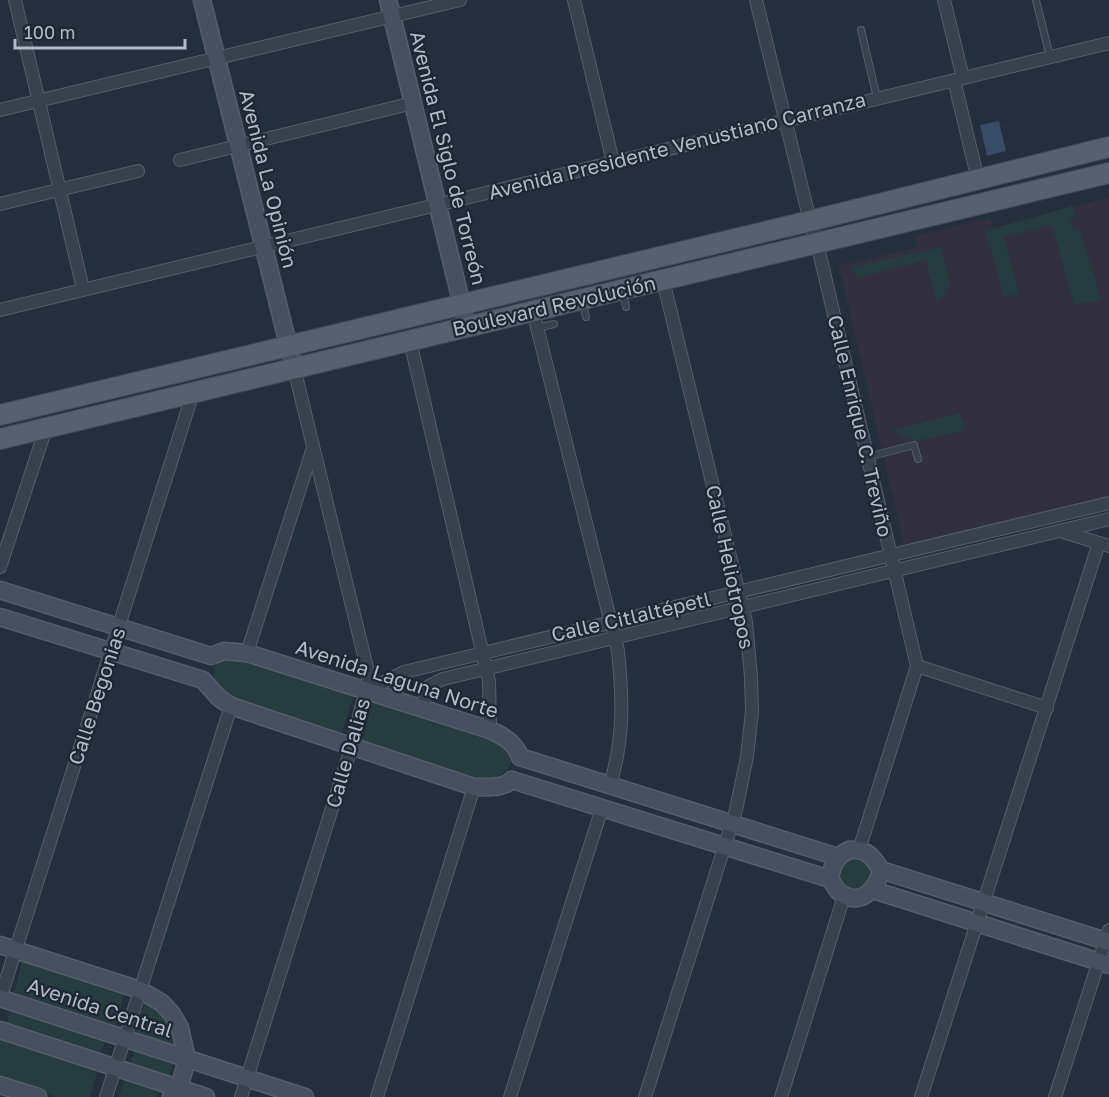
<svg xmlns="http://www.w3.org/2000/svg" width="1109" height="1097" font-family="'Golos Text',sans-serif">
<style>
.medical{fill:#32303f}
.green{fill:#263c3f}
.water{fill:#394c67}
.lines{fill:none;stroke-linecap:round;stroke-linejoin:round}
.lane-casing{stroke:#565f6c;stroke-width:8}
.street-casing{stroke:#565f6c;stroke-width:14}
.secondary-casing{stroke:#565f6c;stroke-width:19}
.primary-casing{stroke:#414a57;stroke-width:22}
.lane{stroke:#38414e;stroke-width:6}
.street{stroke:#38414e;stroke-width:12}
.secondary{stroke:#465061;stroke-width:16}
.primary{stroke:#56606e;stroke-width:20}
.labels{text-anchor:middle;stroke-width:4.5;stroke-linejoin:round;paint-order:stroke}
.street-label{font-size:20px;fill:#b4bcc9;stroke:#1d2633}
</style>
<rect width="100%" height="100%" fill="#242f3e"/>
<path class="medical" d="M1109,198V500L905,548L839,266L917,247L914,236L990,218L993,228Z"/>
<g class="green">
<path d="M1073,206L1075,217L1070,218L1074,229L1079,228L1102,301L1074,304L1052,226L1004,237L1019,294L1004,297L985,231Z"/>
<path d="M941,247L950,285L941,299L936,300L926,260L856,278L851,267Z"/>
<path d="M960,413L966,430L915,442L891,430Z"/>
<path d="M231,654L356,688L342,733L227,696L215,682L213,670L220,659Z"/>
<path d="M374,694L491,730L511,748L512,760L507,772L495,778L481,779L362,741Z"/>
<circle cx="855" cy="874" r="16"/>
<path d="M23,959L125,990L116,1026L14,992Z"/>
<path d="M145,1001L163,1012L179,1047L135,1033Z"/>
<path d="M11,1004L108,1034L100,1057L6,1027Z"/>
<path d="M0,1034L99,1067L90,1097H56L0,1078Z"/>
<path d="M137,1044L175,1057L170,1076L130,1064Z"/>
<path d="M126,1073L166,1087L156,1097H119Z"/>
</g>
<path class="water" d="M999,121L1006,151L987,156L980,125Z"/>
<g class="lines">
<g class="lane-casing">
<g id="lane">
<path d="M1036,0L1050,57"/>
<path d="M861,30L877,98"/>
<path d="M623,293L626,307"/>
<path d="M583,303L586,317"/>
<path d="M537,328L554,324"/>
<path d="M868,457L914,445L918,459"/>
</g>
</g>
<g class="street-casing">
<g id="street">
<path d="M15,0L83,289"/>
<path d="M574,0L613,162"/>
<path d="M756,0L810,221L817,243L917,666L859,850"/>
<path d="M944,0L963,78"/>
<path d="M954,80L978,180"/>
<path d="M0,110L460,0"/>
<path d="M180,160L413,103"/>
<path d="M0,204L138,171"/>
<path d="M0,310L1109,43"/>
<path d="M533,311L618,651C623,699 624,739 610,785"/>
<path d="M410,341L489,681L490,730"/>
<path d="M1060,531L1109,546"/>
<path d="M0,567L46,428"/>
<path d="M247,653L313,448"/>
<path d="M917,666L1047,708"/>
<path d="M366,691L404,672L1109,503"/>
<path d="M421,708L429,686L443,679L1109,519"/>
<path d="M0,999L193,393"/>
<path d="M106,1097L231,706"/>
<path d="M241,1097L352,745L369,676L294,368"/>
<path d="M377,1097L474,787"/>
<path d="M510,1097L602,808"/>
<path d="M645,1097L736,810L747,756L752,712L751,677L746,622L663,280"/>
<path d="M781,1097L844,896"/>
<path d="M921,1097L1099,543"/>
<path d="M1055,1097L1109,930"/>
</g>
</g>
<g class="secondary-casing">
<g id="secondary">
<path d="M202,0L294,368"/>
<path d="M388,0L467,326"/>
<path d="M0,590L211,656L224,651L247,653L490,730C503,736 515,742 520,757"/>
<path d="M0,617L203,680L219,698L231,706L474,787C487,787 502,789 512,780"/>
<path d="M520,757L838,857"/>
<path d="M512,780L830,879"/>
<path d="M849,850C867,848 873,857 881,870C877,888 862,907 842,894C836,891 834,884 830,879C832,865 836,856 849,850Z"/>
<path d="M881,870L1109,942"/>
<path d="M873,890L1109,965"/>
<path d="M0,945L140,990L162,1003L172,1014L180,1028L187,1059L179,1088L171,1097"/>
<path d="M0,998L305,1097"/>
<path d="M0,1030L206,1097"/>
<path d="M0,1085L38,1097"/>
</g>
</g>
<g class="primary-casing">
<g id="primary">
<path d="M0,415L810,221L1109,147"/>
<path d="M0,439L1109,173"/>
</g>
</g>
<use href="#lane" class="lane"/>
<use href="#street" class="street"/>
<use href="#secondary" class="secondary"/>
<use href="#primary" class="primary"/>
</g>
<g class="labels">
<g class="street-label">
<text transform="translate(677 146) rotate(-14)" y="7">Avenida Presidente Venustiano Carranza</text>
<text transform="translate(448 158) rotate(76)" y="7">Avenida El Siglo de Torreón</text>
<text transform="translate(268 179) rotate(76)" y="7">Avenida La Opinión</text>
<text transform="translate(554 306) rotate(-13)" y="7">Boulevard Revolución</text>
<text transform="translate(860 426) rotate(77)" y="7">Calle Enrique C. Treviño</text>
<text transform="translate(730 567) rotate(78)" y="7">Calle Heliotropos</text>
<text transform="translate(631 617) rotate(-13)" y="7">Calle Citlaltépetl</text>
<text transform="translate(397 679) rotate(18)" y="7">Avenida Laguna Norte</text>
<text transform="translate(97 696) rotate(-72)" y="7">Calle Begonias</text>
<text transform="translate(348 753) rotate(-74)" y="7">Calle Dalias</text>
<text transform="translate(100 1008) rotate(18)" y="7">Avenida Central</text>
</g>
</g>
<path d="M15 39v9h170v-9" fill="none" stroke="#b4bcc9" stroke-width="3"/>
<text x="24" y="39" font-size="18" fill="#b4bcc9" stroke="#1d2633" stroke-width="4.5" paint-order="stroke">100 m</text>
</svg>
